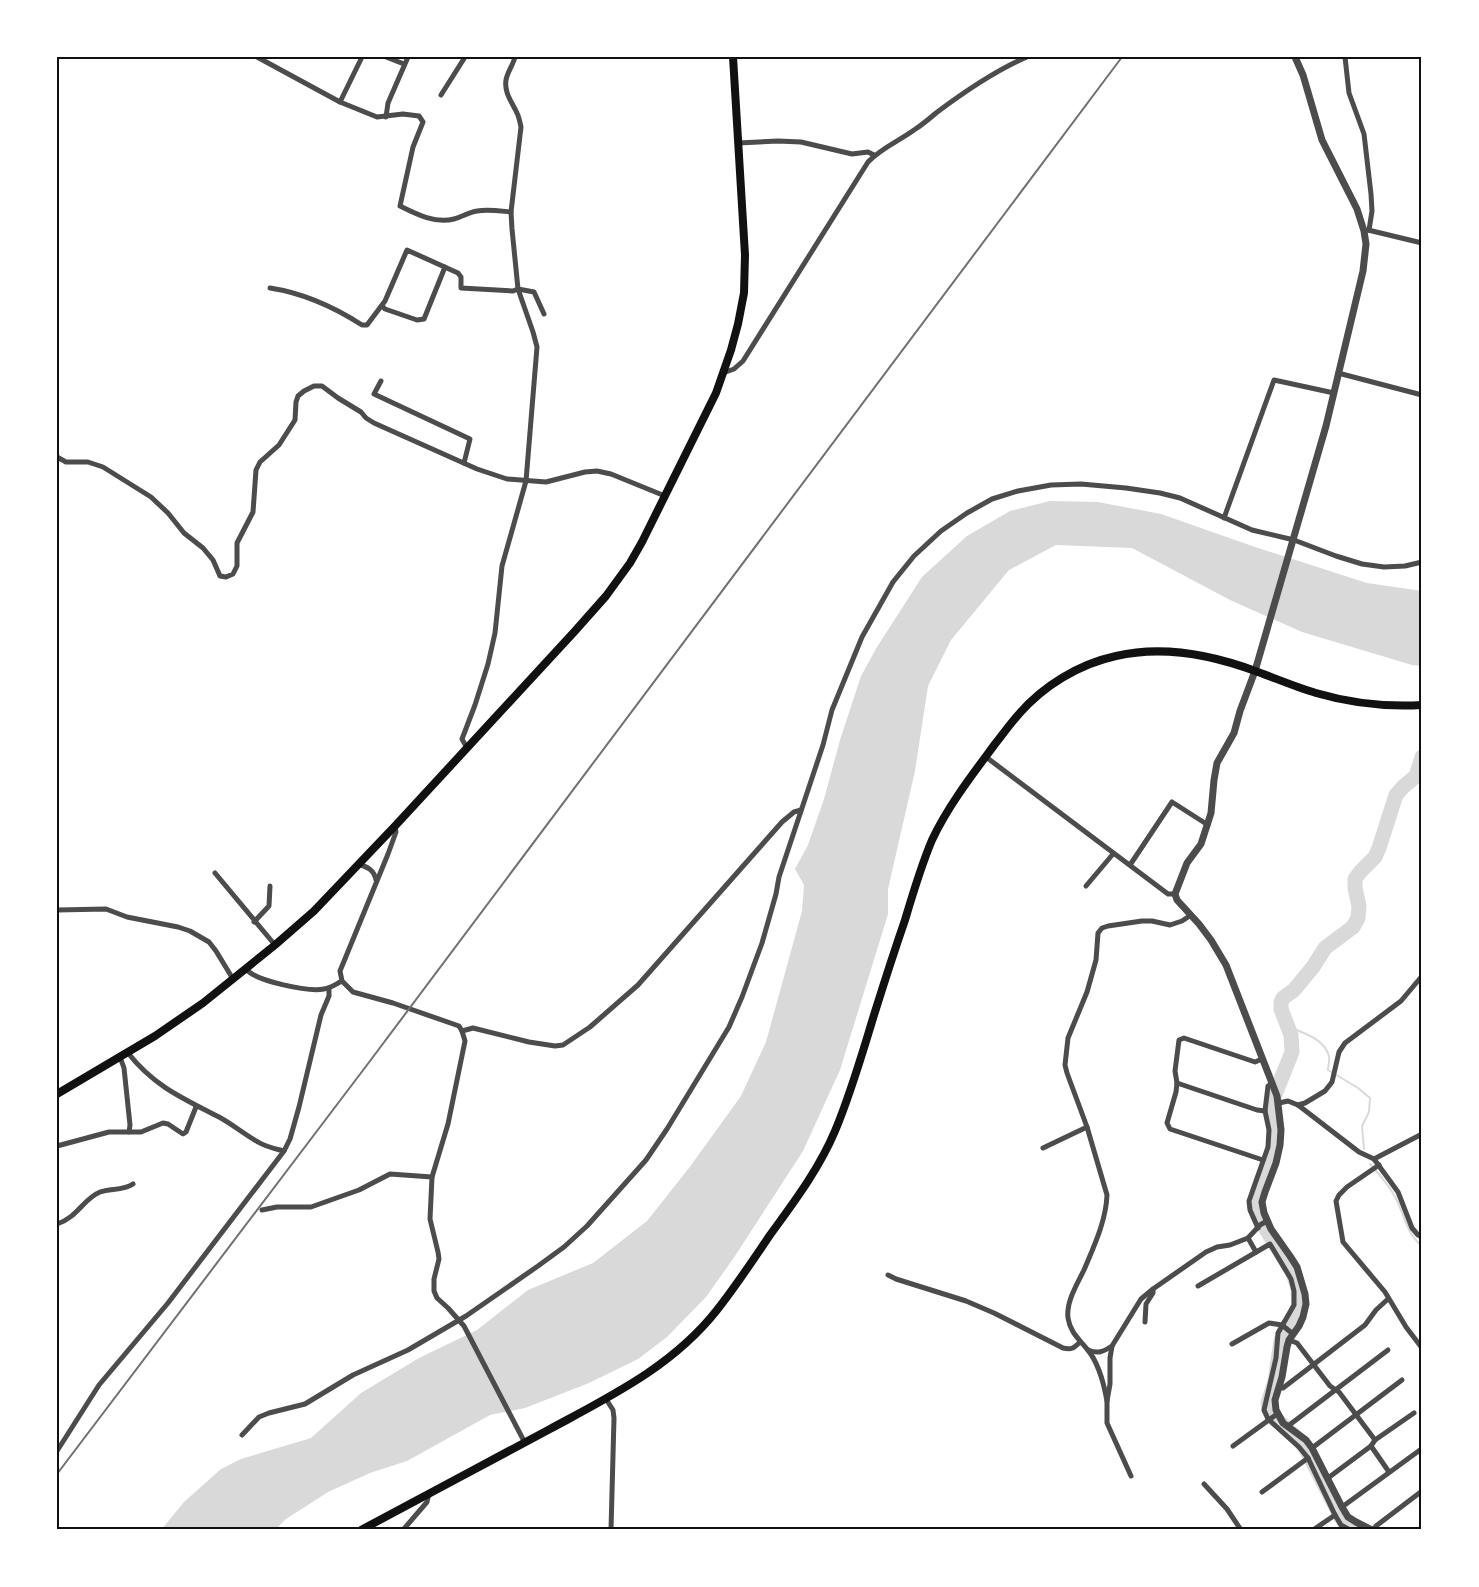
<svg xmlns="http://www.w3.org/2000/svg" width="1479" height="1587" font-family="'Noto Serif',serif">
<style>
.water{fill:#d9d9d9}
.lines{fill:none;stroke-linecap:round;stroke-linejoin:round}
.stream{stroke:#d9d9d9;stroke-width:2}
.river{stroke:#d9d9d9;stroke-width:15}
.minor{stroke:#4c4c4c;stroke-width:5}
.tertiary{stroke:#4c4c4c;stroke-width:7}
.secondary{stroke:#111;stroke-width:8}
.primary{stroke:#111;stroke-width:8}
.rail{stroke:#707070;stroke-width:2}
.neatline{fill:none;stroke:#111;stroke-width:2}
</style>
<rect width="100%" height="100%" fill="#fff"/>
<path class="water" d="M1050,501L1098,502L1161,514L1255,547L1367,583L1422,591V666L1412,665L1302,632L1230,600L1132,548L1056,545L1009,570L951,640L928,686L915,771L888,889V914L840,1070L803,1151L735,1256L706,1297L667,1337L638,1359L589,1383L525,1408L490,1415L407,1461L370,1473L328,1492L286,1519L275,1530H161L184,1502L221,1469L241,1459L311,1438L361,1393L419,1358L477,1330L528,1290L593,1263L647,1221L689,1168L741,1096L766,1042L802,911L804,885L795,869L808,845L824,799L840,740L861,676L877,647L922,577L967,536L1010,511Z"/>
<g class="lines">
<g class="stream">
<path d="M1286,1026C1301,1032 1324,1038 1329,1056C1330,1060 1328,1066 1328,1070L1358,1088L1370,1098L1369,1112L1362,1126L1364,1149"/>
<path d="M1370,1164C1379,1174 1388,1184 1394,1195C1404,1212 1406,1234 1422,1246"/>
</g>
<path class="river" d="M1358,1530L1344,1522L1340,1515L1306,1449L1299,1440L1276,1419L1269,1410L1268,1403L1275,1381L1281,1340L1297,1316L1299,1304L1298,1289L1293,1273L1258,1216C1250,1193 1268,1171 1273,1149C1274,1143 1276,1136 1275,1130C1275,1120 1271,1112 1272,1102L1292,1052L1291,1035L1281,1009V1002L1283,998L1294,990L1313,967L1325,948L1353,927L1358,918L1359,906L1355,888V879L1360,872L1375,857L1379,848L1396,795L1403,787L1416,776L1422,757"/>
<g class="minor">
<path d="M257,57L340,102L377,117L403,114L419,116L423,122L413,147L400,206C416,214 435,224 454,219C462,217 469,212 477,211C488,209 500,211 511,212"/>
<path d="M386,57L404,64"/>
<path d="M1345,57L1349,93L1364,134L1371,194L1372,211L1369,230"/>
<path d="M441,95L465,57"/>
<path d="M340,102L362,57"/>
<path d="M386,117L388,103L408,57"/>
<path d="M738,143L778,141L801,142L852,154L868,152L874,155"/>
<path d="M1368,230L1422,243"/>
<path d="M270,288C303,293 334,307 362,325H367L385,301L407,250L458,273L461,277V288L513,291L518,289L534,292L544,314"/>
<path d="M382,306L385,309L417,320L424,319L445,267"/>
<path d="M723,373L734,369L743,361L868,162C881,148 899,141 914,130C922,125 929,119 936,113C964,92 994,71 1027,57"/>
<path d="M1338,373L1422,395"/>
<path d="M381,381L374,394L470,439L464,463"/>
<path d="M57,457L66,462H88L103,467L151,497L168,513L184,533L203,548L213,560L220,576L226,577L233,574L237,566V543L253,512L256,470L260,462L279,445L295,420L296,402L298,396L304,391L314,386H322L338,398L361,412L366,418L374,423L477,469L507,479L546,482L585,472L597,471L611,474L665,496"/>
<path d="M1224,518L1274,380L1334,393"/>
<path d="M467,748L462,739L475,705L488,664L495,633L502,566L526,481L537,347L533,332L518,289L512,229L511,212L521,127C520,122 519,117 517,113C512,102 504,93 506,80C507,73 513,65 515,57"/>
<path d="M986,757L1168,894H1175"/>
<path d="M395,826L396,832L388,854L340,971L342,981L353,992L393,1003L459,1026L462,1031L465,1041L448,1124L432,1177L430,1219L438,1252L439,1259L434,1279V1291L437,1298L448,1308L464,1326L525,1443"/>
<path d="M358,864C368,867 374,870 376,880"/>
<path d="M1130,865L1172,802L1208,825"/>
<path d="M215,873L275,945"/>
<path d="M1086,886L1113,854"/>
<path d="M57,910L106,909L127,917L178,927L190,931L209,942L216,951L233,979"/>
<path d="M254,922L269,906L270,886"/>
<path d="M246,969C255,981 308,992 324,989C331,988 336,984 342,981"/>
<path d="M462,1031L473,1028L529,1042L555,1046L563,1045L590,1027L638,985L782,822L794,812L801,810"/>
<path d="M128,1053C154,1086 182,1098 219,1117C232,1124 244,1134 258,1142C266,1147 276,1149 284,1151"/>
<path d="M1262,1059L1255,1062L1184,1038L1179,1040L1175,1071L1177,1083L1176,1092L1167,1123L1170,1129L1263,1160"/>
<path d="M1177,1083L1257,1110L1265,1111"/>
<path d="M1279,1103L1288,1101L1298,1105L1359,1152L1374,1159L1398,1192L1412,1228L1418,1235L1422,1237"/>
<path d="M1298,1105L1305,1103L1325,1091L1332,1082L1339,1052L1345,1043L1401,1001L1422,976"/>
<path d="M129,1132H141L163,1123L168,1124L183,1134L186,1132L196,1107"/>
<path d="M57,1146L109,1132H129L130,1125L124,1068L120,1057"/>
<path d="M1043,1148L1087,1127"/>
<path d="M1374,1159L1422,1134"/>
<path d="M1379,1165L1347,1187L1339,1195L1336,1201L1343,1242L1385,1292L1406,1327L1422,1348"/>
<path d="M262,1210L277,1207H311L359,1190L390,1174L432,1177"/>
<path d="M57,1224C78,1217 83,1199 100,1192C110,1188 123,1191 133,1184"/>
<path d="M1258,1228L1250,1210L1249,1201L1268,1147L1269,1130L1265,1111L1268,1086L1271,1084"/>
<path d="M1248,1238L1256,1252"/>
<path d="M888,1275L896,1279L966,1301L994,1313L1063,1348C1072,1350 1074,1348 1080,1342"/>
<path d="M1198,1286L1270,1244L1291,1279L1294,1291V1305L1278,1333L1276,1358L1264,1410L1268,1419L1299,1447L1308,1458L1335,1515L1341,1525L1350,1530"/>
<path d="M1145,1322L1146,1304L1153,1293V1289"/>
<path d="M1289,1340L1297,1343L1330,1386L1339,1392L1375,1440"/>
<path d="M1232,1344L1269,1323L1282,1325L1293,1334"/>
<path d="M1088,1350C1098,1354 1103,1352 1112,1346"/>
<path d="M1279,1388H1283L1365,1325L1376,1310L1388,1299"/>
<path d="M606,1399L613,1410L614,1418L611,1530"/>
<path d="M1107,1401C1104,1384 1099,1363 1087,1349C1079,1339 1070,1332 1068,1318C1066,1302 1077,1284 1084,1270C1094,1246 1106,1221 1107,1195L1087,1127L1067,1073L1065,1065L1068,1038L1087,992L1096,960L1098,933L1102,928L1108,926L1142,921H1152L1170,925L1182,921L1191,915"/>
<path d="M1288,1426L1388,1350"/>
<path d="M242,1435L259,1417L269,1413L305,1404L353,1375L408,1350L466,1316L538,1266L564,1247L587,1226L646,1160L667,1129L729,1027L742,997L762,943L776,894L779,877L823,745L832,710L862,637L893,582L914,556L941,531L967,513L992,499L1018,491L1051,485L1081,484L1126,488L1160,493L1180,498L1252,530L1294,540L1336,556L1362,564L1384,567L1405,566L1422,562"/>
<path d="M1233,1446L1277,1414"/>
<path d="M1371,1446L1389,1472"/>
<path d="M1312,1448L1402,1380"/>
<path d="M57,1451L99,1385L168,1303L284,1151L290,1139L299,1107L321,1015L329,996V988"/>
<path d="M1131,1476L1107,1423V1401L1110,1384V1358L1112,1346L1141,1299L1153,1289L1206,1252L1217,1247L1230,1245L1248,1238L1260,1225L1267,1221"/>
<path d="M1328,1478L1371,1446L1375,1440L1414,1413"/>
<path d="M1204,1484L1227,1509L1241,1530"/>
<path d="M1262,1492L1308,1458"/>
<path d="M1342,1507L1420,1450"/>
<path d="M403,1530L427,1502L429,1493"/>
<path d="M1313,1530L1335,1515"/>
<path d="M1373,1530L1376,1526L1422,1491"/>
</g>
<path class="tertiary" d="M1295,57L1303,75L1322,140L1357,209L1364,231L1366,244L1363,271L1326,426L1255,671L1240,711L1234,733L1217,763L1214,780L1211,813L1201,844L1187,863L1175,894L1177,900L1199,924L1211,940L1226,965L1277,1096L1281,1130L1280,1145L1276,1163L1265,1192L1262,1202L1264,1213L1271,1229L1290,1256L1297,1267L1305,1294L1306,1304L1303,1317L1299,1326L1289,1340L1287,1347L1282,1377L1275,1400L1276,1410L1283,1423L1306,1440L1312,1448L1342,1507L1348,1517L1356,1522L1372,1530"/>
<path class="secondary" d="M57,1094L155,1036L203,1003L275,945L314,911L395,826L575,631L606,596L630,563L642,542L716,393L731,350L738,324L744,293L745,255L733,57"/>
<path class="primary" d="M361,1530C424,1496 487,1463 550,1429C611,1396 673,1366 717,1310C736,1286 753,1260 770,1235C794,1202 819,1169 835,1131C851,1093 862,1054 874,1015C884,983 894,952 905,920C913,893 921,866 932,840C948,806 972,775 995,744C1003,734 1010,724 1019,714C1043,686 1079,664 1116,656C1163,645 1213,655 1258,672C1277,679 1296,687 1316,693C1350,703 1386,707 1422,705"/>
<path class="rail" d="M57,1474L370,1061L1122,57"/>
</g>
<rect width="1479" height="1587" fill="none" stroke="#ffffff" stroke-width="117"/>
<rect x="58" y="58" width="1362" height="1470" class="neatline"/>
</svg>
